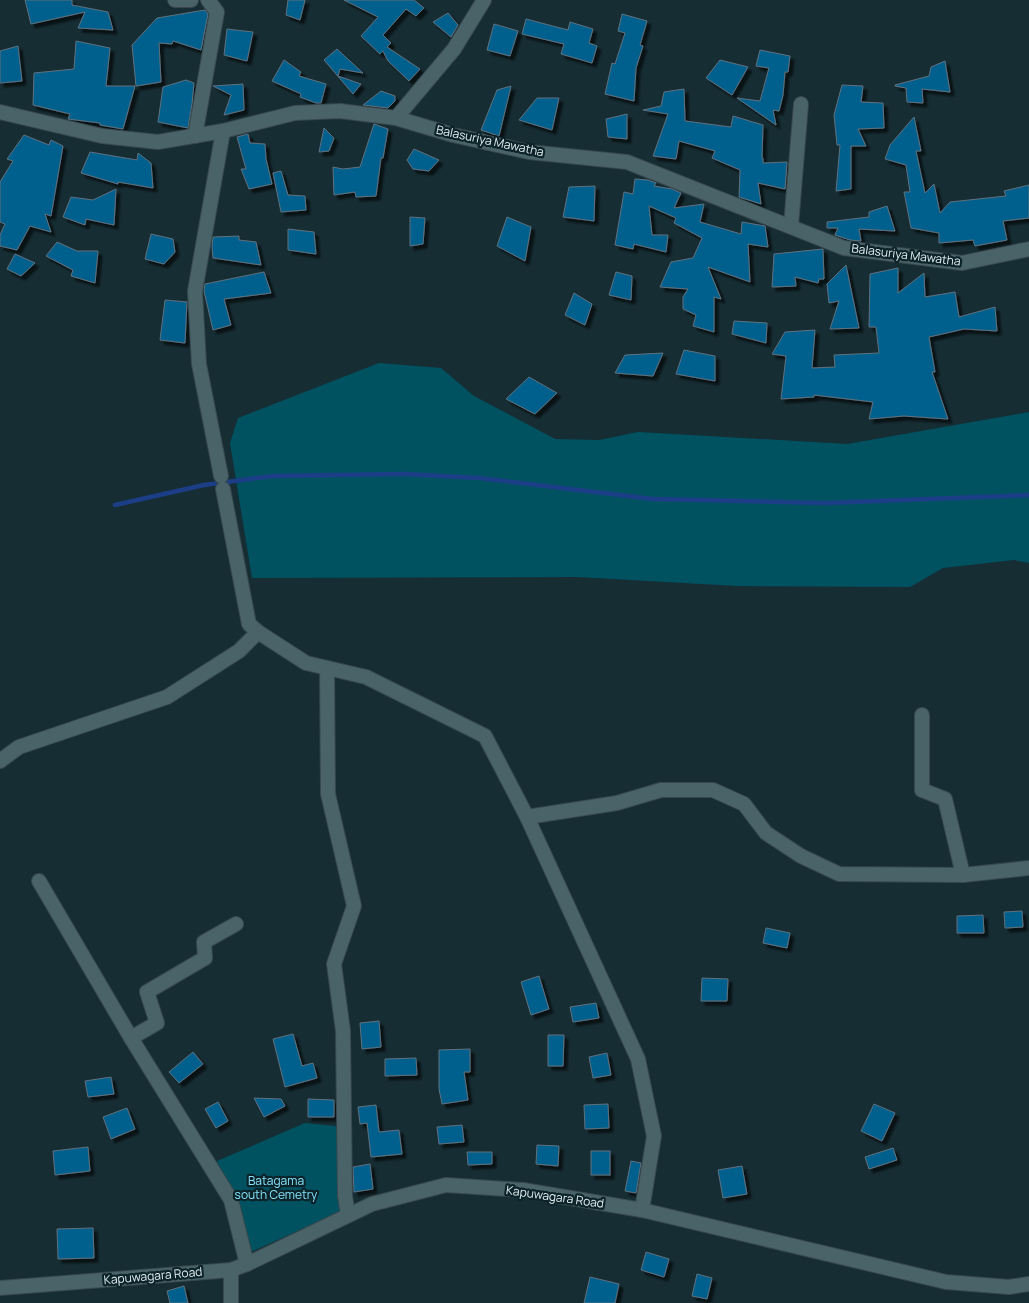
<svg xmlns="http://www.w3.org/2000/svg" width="1029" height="1303" font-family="Manrope,sans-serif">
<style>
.green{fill:#005261}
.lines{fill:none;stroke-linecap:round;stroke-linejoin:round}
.stream{stroke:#1b3e87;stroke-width:4.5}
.building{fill:#05608d;stroke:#5f717f;filter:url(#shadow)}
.minor-casing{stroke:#37494e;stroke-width:16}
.minor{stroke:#4a6369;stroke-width:14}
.labels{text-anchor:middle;stroke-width:4.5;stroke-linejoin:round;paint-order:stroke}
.street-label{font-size:12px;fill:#e1eff2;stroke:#0c2329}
.park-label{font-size:12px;fill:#85e3fb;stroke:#0c2329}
</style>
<defs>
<filter id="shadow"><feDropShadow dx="4" dy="4" stdDeviation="1" flood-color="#0009"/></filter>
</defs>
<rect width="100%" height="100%" fill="#162d33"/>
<g class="green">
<path d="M379,363L441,368L474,396L555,439L599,440L638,432L847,444L1029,412V563L1014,560L943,568L910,587L737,586L577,577L252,578L230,443L238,418Z"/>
<path d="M305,1123L335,1126L342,1130L347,1209L246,1254L217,1161Z"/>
</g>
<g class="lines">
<path class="stream" d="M115,505L204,485L273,476L404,474L480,478L653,499L826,503L1029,495"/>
</g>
<g class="building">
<path d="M25,0H72V5L108,12L113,30L78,28L85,12L31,24Z"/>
<path d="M288,0H305L300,20L286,15Z"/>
<path d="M344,0H414L424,8L416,16L406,9L383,35L391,43L387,47L420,69L409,81L388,61L383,51L380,54L361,36L378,17Z"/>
<path d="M205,10L208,14L201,50L173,41L172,44L159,43L161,82L136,86L132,45L157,18Z"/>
<path d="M448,13L458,25L451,37L433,22Z"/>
<path d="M622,14L647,21L640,45L643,46L636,68L634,101L605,94L612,63L615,64L625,33L618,31Z"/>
<path d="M526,19L568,30L570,22L593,29L589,43L597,46L592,63L561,54L564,44L522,34Z"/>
<path d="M494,24L518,31L510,56L487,50Z"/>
<path d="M227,29L253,32L247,61L224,55Z"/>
<path d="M76,41L110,48L106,86H135L123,129L100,125V123L68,119L70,114L33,105L34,73L74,69Z"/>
<path d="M18,46L22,81L0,83V51Z"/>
<path d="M337,49L363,73L340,69L338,76L361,84L353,94L324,60Z"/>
<path d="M760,50L790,56L788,72H785L783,95L779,111L773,110L776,125L737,98L760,101L769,68L756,66Z"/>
<path d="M284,60L301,72L299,76L326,84L321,103H316L300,97L301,94L272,81Z"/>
<path d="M720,60L748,67L732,95L706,78Z"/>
<path d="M945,61L950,92L922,89L923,103L907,102L906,88L895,86V85L929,76L931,67Z"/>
<path d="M186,80L194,83L192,104L188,128L158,122L163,87Z"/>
<path d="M243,84L244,110L224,115L231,95L213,86Z"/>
<path d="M842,85L863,86L861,102L883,103L884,128L858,129L866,146H851V189L836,191L840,145H837L834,115Z"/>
<path d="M511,86L499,136L481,130L497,90Z"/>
<path d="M684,89L685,121L731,127L733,116L763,125L762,158H763V163L787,162L785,189L758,183L761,204L739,197L740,170L712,158L715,151L679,141L676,159L653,156L668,114L643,110L661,106L664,92Z"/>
<path d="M381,91L395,96V101L388,108L363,105Z"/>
<path d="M537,98H559L552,130L519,120Z"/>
<path d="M627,114V139L608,137L606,119Z"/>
<path d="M914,117L921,151H916L925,193L934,184L940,213L950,202L1006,196L1004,191L1029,185V218L1003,221L1007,240L975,246L973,240L939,243V233L911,228L904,192H910L906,165L885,159L890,145Z"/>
<path d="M374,124L388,129L383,158H381L376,196L356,197L355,192L334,195L333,167L343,169L360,167Z"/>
<path d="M324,128L334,138L329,151L319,152Z"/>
<path d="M248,134L250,143L265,144L266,159L272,184L249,189L241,169H246L237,137Z"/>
<path d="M24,135L49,145L51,140L63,146L51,216L45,214L51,232L30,226L17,250L0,246V235L5,224L0,222V182L13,161L7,159Z"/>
<path d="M414,149L439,160L429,171L413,169L407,160Z"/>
<path d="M90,152L137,160L138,153L151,163L153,188L118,182V184L81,173Z"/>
<path d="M281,171L288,195L305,196L306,210L281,212L273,173Z"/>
<path d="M635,179L648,180L656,183L654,186L672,189L681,193L674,208L704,204L700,222L741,234L742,222L765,226L768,247L748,244L750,282L708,267L721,299L714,297V332L693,326L696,315L683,309V297L688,289L660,287L671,262L693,258L702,238L674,223L676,218L649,206L652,235H668L666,252L634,244L633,249L615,245L624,192L633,194Z"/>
<path d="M595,186L594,221L563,217L569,187Z"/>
<path d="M116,189L114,225L86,219L85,225L63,217L71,197L93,200Z"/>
<path d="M887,206L895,231L859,229L861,241L850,240L835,235L838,228H827V222L869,217V212Z"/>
<path d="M410,217L425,218L423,244L410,246Z"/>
<path d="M507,217L531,227L525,261L497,246Z"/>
<path d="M288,229L314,232L316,254L288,250Z"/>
<path d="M151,234L173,239L175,252L164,264L145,259Z"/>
<path d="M239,236V240L256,242L261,265L213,258L212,246L213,237Z"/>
<path d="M57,242L77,251H98L95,283L71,276L73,270L46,256Z"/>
<path d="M823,249L824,279H819L818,283L795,277L796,286L772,287L774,254Z"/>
<path d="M15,254L35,263L21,276L7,269Z"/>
<path d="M846,265L859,328L830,329L839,301L829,303L827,284Z"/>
<path d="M898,268V293L924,273L925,297L955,292L959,317L995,307L997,331L964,329L929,337L935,372H932L948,419L904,416L869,419L873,402L814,395V397L781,399L786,356L772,354L785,332L815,330L812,368L835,367L834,355L879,353L876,327H869L870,274Z"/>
<path d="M264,272L271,293L224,299L231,325L213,330L204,291L205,284Z"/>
<path d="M616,272L632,276L631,300L609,295Z"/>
<path d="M574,293L592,304L585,325L565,315Z"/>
<path d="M165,300L187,302L185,343L160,340Z"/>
<path d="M734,321L767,323L766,343L732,334Z"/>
<path d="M684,350L715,356V381L676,374Z"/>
<path d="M663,353L653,376L615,373L625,355Z"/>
<path d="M529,377L557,393L535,414L506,399Z"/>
<path d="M1022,911L1023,927L1005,928L1004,912Z"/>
<path d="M983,915L984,933H957V916Z"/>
<path d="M766,928L790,933L787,948L763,943Z"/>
<path d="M539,976L549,1009L531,1015L521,982Z"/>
<path d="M702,978L728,979L727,1001H701Z"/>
<path d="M596,1003L599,1018L573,1022L570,1007Z"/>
<path d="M379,1021L381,1047L362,1049L360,1023Z"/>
<path d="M293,1034L302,1066L313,1063L317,1078L285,1087L273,1039Z"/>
<path d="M548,1035H564L563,1066H548Z"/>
<path d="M470,1049V1072H464L468,1100L442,1104L439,1089V1050Z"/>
<path d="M193,1052L203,1064L179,1083L169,1072Z"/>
<path d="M607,1053L611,1075L593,1078L589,1057Z"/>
<path d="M416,1058L417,1075L385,1076V1059Z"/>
<path d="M111,1077L114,1094L88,1097L85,1081Z"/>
<path d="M254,1098L281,1099L285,1106L264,1117Z"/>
<path d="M308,1099L334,1100V1117H308Z"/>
<path d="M218,1102L228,1121L216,1128L205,1109Z"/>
<path d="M608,1104L609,1128L585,1129L584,1105Z"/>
<path d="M874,1104L895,1113L882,1141L861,1131Z"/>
<path d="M376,1105L379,1132L399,1130L402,1154L371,1157L367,1123L360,1124L358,1107Z"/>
<path d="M127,1108L135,1129L111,1139L103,1117Z"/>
<path d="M462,1125L464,1142L439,1144L437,1127Z"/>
<path d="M537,1145L559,1146L558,1166L536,1164Z"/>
<path d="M88,1147L90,1171L55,1175L53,1151Z"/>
<path d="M893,1148L897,1160L869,1169L865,1157Z"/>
<rect x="591" y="1151" width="19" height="24"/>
<path d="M467,1152H492V1164L468,1165Z"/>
<path d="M631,1161L641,1163L636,1193L625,1191Z"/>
<path d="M370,1164L373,1189L354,1192L353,1167Z"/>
<path d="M742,1166L747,1194L723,1198L718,1170Z"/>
<path d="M93,1228L94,1258L58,1259L57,1229Z"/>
<path d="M646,1252L669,1259L664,1277L641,1270Z"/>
<path d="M697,1274L712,1278L707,1299L692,1296Z"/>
<path d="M590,1277L619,1284L615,1303H584Z"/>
<path d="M184,1286L188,1303H170L167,1291Z"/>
</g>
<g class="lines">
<g class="minor-casing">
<g id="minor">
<path d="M175,0H191"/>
<path d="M0,112L102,136L158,142L223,131L295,113L340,111L396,118L453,135L529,152L627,162L844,248L962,263L1029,249"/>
<path d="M396,118L454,49L484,0"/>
<path d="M195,136L217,12L208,0"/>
<path d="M791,226L801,104"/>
<path d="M221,476L199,364L195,291L223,131"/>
<path d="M223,489L249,624L258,632L306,663L366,677L485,736L527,817L638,1059L654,1136L642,1210"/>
<path d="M327,668L328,794L354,906L334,964L343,1031L345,1196L348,1215"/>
<path d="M922,715V790L945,799L963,875"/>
<path d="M0,761L19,747L167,697L239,651L258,632"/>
<path d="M527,817L617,803L661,790H713L744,804L766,833L801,856L839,874L963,875L1029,868"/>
<path d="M39,881L131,1038L231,1200L247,1264"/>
<path d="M131,1038L157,1023L147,992L205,958L204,942L236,924"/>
<path d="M231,1270V1303"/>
<path d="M0,1288L231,1270L247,1264L372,1204L446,1185L523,1190L642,1210L946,1282L1009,1287L1029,1284"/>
</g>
</g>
<use href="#minor" class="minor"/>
</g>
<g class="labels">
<g class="street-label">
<text transform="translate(490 141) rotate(12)" y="4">Balasuriya Mawatha</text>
<text transform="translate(906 255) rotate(7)" y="4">Balasuriya Mawatha</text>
<text transform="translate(555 1197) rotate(8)" y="4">Kapuwagara Road</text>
<text transform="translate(153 1276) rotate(-5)" y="4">Kapuwagara Road</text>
</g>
<g class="park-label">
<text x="276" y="1185">Batagama<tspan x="276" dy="14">south Cemetry</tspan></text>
</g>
</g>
</svg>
